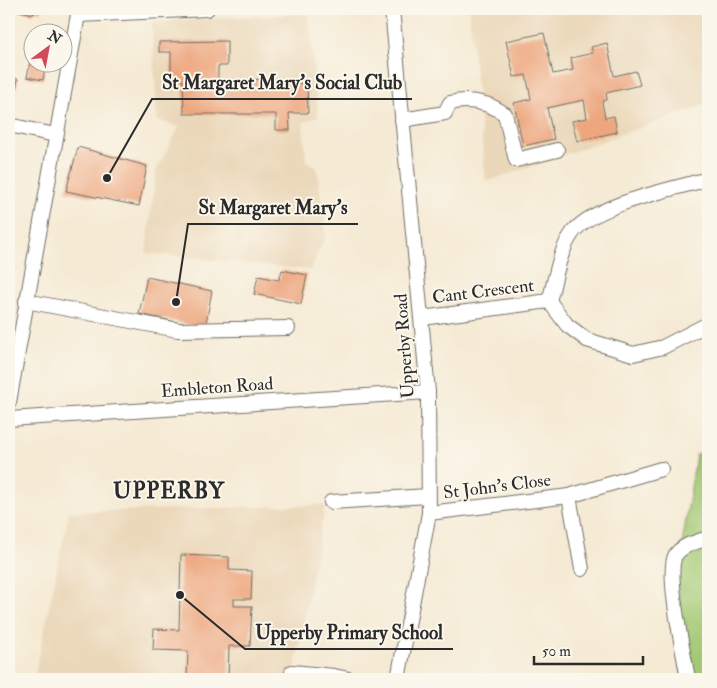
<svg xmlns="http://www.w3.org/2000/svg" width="717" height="688" font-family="'IM FELL Double Pica',serif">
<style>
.built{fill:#ebd8ba}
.green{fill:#a2c973;stroke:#667a4f}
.building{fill:#eda67e}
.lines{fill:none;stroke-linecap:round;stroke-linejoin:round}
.minor-casing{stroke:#726e66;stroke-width:16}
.minor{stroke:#fff;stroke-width:14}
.labels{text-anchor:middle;stroke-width:4;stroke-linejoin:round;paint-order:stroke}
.street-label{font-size:18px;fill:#2b2b2b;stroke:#fbf7ec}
.district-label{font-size:22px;font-weight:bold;letter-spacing:1px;fill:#2b2b2b;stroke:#fbf7ec}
.leader{fill:none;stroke:#2b2b2b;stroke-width:2}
.callout-dot{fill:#2b2b2b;stroke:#fbf7ec;stroke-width:2}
.callout-label{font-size:19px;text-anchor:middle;font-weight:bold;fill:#2b2b2b;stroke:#fbf7ec;stroke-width:4;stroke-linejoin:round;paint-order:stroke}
</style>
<rect width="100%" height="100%" fill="#fbf7ec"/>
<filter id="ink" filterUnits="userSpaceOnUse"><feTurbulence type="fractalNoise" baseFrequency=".02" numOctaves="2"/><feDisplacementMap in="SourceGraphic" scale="10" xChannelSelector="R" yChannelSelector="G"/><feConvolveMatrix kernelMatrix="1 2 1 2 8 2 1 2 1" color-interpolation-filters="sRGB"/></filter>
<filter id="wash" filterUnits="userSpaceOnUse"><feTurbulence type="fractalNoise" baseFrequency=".0096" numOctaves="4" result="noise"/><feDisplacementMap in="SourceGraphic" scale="20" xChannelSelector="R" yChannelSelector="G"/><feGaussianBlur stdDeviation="1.12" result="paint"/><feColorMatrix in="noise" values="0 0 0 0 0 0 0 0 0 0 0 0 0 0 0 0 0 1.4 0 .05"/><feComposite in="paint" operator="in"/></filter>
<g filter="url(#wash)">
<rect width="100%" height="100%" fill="#f5ead4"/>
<g class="built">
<path d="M469,9H708V104L486,182Z"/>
<path d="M309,14L318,116L303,123L306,161L317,168L326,236L310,270L146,253L156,171L179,127L157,120L152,22Z"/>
<path d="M325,505L293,679H34L69,512Z"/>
</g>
<path class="green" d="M708,448V679H682L677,577L696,455Z"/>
<g id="blocks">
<g class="building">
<path d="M9,9H42L41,12L34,11V14Z"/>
<path d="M37,26L53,29L52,32H35Z"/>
<path d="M544,33L553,74L573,70L571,58L593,53L591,47L607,43L614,76L636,71L640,85L606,93L607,99L602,102L605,118L614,116L617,132L577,141L572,121L587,118L584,100L547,108L554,139L523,146L514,103L531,99L526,75L514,77L506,41Z"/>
<path d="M227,41V66H218V80L285,79V84L307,83L308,113H289L290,130H276V114H184L183,80L171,81V52H159V42Z"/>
<path d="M32,52V62H46L43,80L27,77Z"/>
<path d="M9,78L18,79L15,94L9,93Z"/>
<path d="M78,147L147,166L139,206L66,191Z"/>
<path d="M282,270L307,275L301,304L254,294L258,276L279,280Z"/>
<path d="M147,277L212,291L205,328L139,314Z"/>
<path d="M181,555L229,557V570L252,571L251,599H234V606H252L250,646H229L228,679H187L188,651L153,650L154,629L179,630Z"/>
</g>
</g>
</g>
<g filter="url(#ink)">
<use href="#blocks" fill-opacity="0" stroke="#726e66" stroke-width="1"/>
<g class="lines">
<g class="minor-casing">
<g id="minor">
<path d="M392,9L428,392L429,513L398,679"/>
<path d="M78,15L207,9"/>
<path d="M402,120L445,113L450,103C470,98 488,102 505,114L516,160L557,150"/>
<path d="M9,125L55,135"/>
<path d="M26,301L178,330L288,328"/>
<path d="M549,301C555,281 559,253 571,235C590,205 673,189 708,179"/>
<path d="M549,301L567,325L587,340L633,354L663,347L708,324"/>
<path d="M422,318L549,301"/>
<path d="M9,402L79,9"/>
<path d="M9,419L428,392"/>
<path d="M569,496L582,569"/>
<path d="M331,502L428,496"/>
<path d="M429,513L569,496L661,469"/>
<path d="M292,672L334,676L349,679"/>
<path d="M688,679C684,654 666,576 675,556C681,545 697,542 708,538"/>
</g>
</g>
<use href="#minor" class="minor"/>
</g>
</g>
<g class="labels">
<g class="street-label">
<text transform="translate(483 291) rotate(-7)" y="6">Cant Crescent</text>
<text transform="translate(404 346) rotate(-94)" y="6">Upperby Road</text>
<text transform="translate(217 387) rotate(-4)" y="6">Embleton Road</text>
<text transform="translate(497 486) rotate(-7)" y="6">St John's Close</text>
</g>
<g class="district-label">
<text x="169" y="498">UPPERBY</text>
</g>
</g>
<path class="leader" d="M107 178L152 99H412M176 302L188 224H358M180 595L245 649H453"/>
<g class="callout-dot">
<circle cx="107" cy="178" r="5"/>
<circle cx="176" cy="302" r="5"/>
<circle cx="180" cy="595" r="5"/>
</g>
<g class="callout-label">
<text x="282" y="89">St Margaret Mary's Social Club</text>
<text x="273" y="214">St Margaret Mary's</text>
<text x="349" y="639">Upperby Primary School</text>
</g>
<rect width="717" height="688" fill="none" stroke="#fbf7ec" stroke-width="30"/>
<g transform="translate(48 48) rotate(32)"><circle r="24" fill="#fbf7ec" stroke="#a8a59f"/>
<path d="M0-4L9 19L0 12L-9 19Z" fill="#d1495b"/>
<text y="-8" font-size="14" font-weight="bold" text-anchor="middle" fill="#2b2b2b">N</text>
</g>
<path d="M534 656v8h109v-8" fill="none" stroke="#2b2b2b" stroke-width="2.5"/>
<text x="542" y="656" font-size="15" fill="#2b2b2b" stroke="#fbf7ec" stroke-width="4" paint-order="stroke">50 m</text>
</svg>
